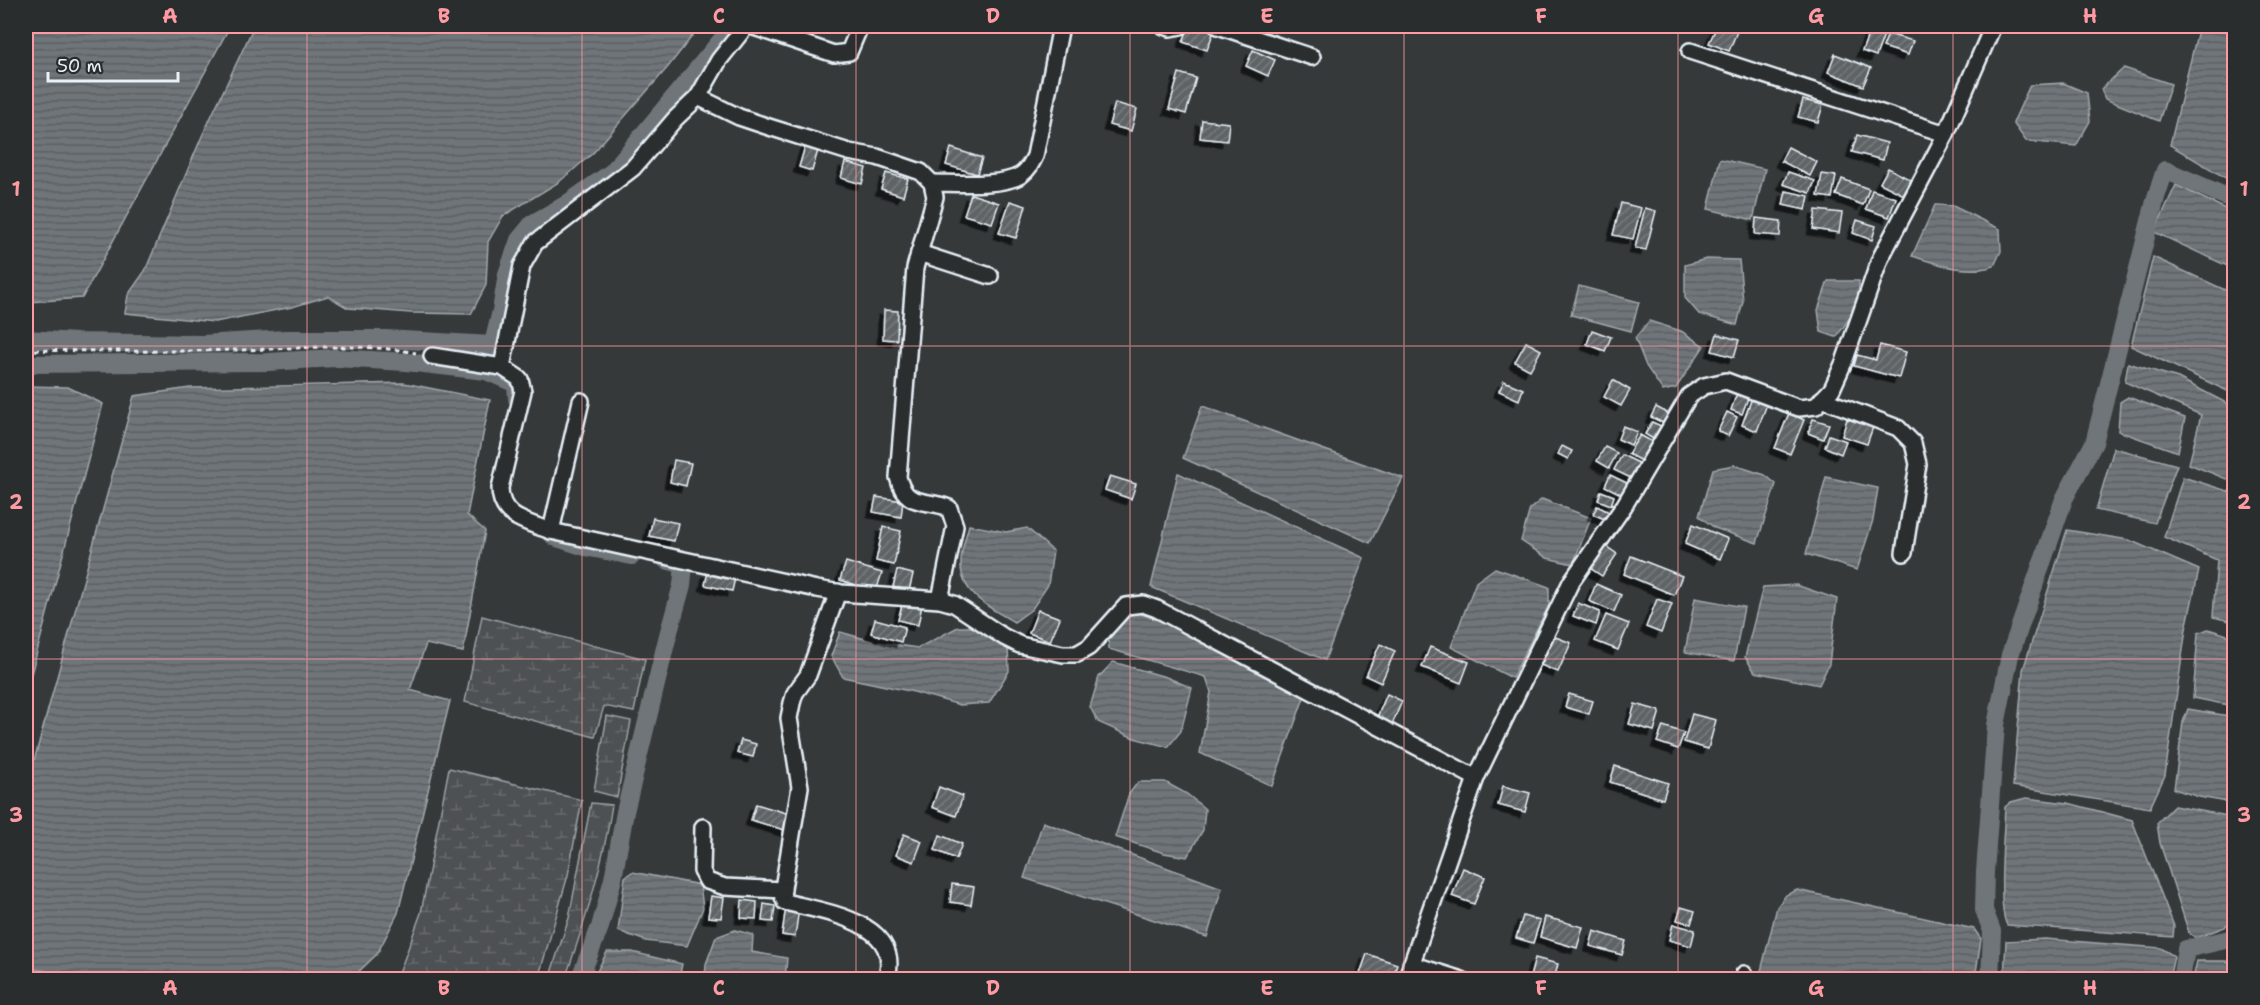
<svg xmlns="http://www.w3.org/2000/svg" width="2260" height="1005" font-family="'Shantell Sans',sans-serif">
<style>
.wetland{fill:url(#wetland-marsh);stroke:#9aa1a5;stroke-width:1.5}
.water{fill:url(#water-rules);stroke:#a0a7ac;stroke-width:1.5}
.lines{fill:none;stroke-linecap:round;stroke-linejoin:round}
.canal{stroke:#707579;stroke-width:18}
.building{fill:url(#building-hatch);stroke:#e8f1f8;stroke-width:1.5;filter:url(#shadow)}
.street-casing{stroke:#e8f1f8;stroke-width:20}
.path{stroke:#e8f1f8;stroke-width:3;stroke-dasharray:4.5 4.5;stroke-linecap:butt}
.street{stroke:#2a2d2e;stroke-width:15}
.grid{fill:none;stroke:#ff9aa2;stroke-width:1.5;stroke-opacity:0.55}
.neatline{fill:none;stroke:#ff9aa2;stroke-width:2}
.grid-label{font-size:20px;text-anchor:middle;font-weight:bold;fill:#ff9aa2}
</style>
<defs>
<pattern id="wetland-marsh" width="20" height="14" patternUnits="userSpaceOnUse" patternTransform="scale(1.5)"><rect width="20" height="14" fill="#4d5152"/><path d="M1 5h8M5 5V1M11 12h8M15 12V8" fill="none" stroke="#676a6c"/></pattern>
<pattern id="water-rules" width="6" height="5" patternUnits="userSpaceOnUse" patternTransform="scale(1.5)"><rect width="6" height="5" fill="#707579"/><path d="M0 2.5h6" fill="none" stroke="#5b5e62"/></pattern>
<pattern id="building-hatch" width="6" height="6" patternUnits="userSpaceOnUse" patternTransform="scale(1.5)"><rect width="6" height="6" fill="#5f6365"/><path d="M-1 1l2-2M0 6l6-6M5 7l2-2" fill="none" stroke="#767a7c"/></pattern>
<filter id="shadow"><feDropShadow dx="-5.5" dy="5.5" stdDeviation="0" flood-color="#0009"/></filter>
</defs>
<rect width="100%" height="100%" fill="#35393a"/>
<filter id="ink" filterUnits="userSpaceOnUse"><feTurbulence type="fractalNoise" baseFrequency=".0167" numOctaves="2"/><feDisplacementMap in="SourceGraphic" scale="12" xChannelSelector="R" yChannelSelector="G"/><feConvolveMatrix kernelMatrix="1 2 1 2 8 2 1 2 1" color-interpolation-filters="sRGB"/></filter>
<g filter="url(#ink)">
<g class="wetland">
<path d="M482,616L645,659L634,712L604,706L595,737L465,702Z"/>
<path d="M607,716L631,721L617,797L594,791Z"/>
<path d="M449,768L582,800L568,875L538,979H397L421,913Z"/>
<path d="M591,803L612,805C603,865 585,922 565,979H549L569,918Z"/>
</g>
<g class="water">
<path d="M26,26H230L82,298L29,302L26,299Z"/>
<path d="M254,26H700L668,67L593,153L559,182L503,216L488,242L486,285L471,314L411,313L348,308L328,296L292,307L215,322L125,313L128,295L145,271L202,136Z"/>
<path d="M2199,26H2234V183L2170,145Z"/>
<path d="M2124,68L2171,84L2159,121L2105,99L2101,89Z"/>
<path d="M2063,83L2087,93L2090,121L2076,146L2026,141L2013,123L2030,85Z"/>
<path d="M1720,159L1765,169L1753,220L1708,209Z"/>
<path d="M2176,185L2234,213V269L2154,232Z"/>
<path d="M1935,205L1953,206L2000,229L2001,251L1994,266C1966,275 1939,264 1912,256Z"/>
<path d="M2153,257L2234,294V394L2131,346Z"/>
<path d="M1706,259L1739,260L1743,301L1737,325L1699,314L1685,298V265Z"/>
<path d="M1828,281H1859C1860,303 1849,321 1836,337L1821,332L1818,310Z"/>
<path d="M1579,286L1639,302L1631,331L1571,315Z"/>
<path d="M1649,321L1681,331L1704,346L1676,388L1663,391L1646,366L1635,338Z"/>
<path d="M2128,363L2178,378L2234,407V482L2189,464L2201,415L2125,382Z"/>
<path d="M404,383L490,400L467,515L485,531L463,652L426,644L410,690L450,701L398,913L377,954L350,980H88L26,967V790L134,396L190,388Z"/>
<path d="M26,386L68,387L103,404L26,693Z"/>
<path d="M2128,397L2185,418L2178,452L2118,431L2120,402Z"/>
<path d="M1202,406L1403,478L1370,543L1183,458Z"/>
<path d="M2114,448L2177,465L2155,523L2096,510Z"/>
<path d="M1734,465L1765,475L1776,484L1757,543L1715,528L1699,516L1713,469Z"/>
<path d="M1178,473L1364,558L1325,660L1151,587Z"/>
<path d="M1826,477L1878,488L1873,520L1857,570L1806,554Z"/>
<path d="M2183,477L2234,493V622L2213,617L2217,560L2164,537Z"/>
<path d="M1542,499L1591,518L1573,564L1547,558L1521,541L1530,509Z"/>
<path d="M969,525L1006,532L1027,528L1053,551L1048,585L1032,609L1014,622C992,609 959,594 961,562C961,550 966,537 969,525Z"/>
<path d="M2067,530L2129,540L2199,570L2186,629L2165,775L2150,808L2013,786L2023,670Z"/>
<path d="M1495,568L1549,587V605L1512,678L1451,647L1476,582Z"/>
<path d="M1796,585L1837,599L1829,664L1819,685L1755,672L1745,657L1763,587Z"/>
<path d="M1695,598L1744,607L1734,661L1685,652Z"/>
<path d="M1133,611L1175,626L1306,692L1272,786L1200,753L1211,692L1206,677L1109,649L1108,635L1122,613Z"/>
<path d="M958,627H982L1008,646L1009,671L989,703L960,705L914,692L843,677L831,656L840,632L876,642L918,648Z"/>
<path d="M2208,629L2234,637V706L2193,698L2198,633Z"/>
<path d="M1113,662L1166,677L1192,688L1181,731L1168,747L1134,738L1098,722L1090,707L1099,677Z"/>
<path d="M2188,709L2234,717V803L2199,797L2174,789L2183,722Z"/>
<path d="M1138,782H1165L1187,794L1205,809L1203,830L1187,857L1164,853L1115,837L1129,794Z"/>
<path d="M2026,798L2068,803L2132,820L2174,926L2173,937L2007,925C1997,908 2004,831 2005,807L2011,802Z"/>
<path d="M2174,806L2234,817V915L2225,927L2196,938L2189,933L2160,843L2157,823Z"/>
<path d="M1043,822L1222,888L1207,937L1024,878Z"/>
<path d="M632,872L700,885L703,908L687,946L646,941L618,931L625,877Z"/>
<path d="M1797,890L1974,929L1981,939L1975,979H1759L1777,907L1786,895Z"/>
<path d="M735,930L753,935L752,952L787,958L785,979H705L706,964L716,937Z"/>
<path d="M2045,939L2161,948L2174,956L2169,979H2004L2006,941Z"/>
<path d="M607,952H632L682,964L679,979H593Z"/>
<path d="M2197,961H2227L2234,966V979H2193Z"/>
</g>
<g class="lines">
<g class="canal">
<path d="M26,339L77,342L202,344L286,339H386L492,345"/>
<path d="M490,356L501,311L507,274L519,240L533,223L565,205L612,172L733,26"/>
<path d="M26,364L268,362L335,358L406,362L486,371L516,384L517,399"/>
<path d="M554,537L585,547L632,556"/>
<path d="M579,980L600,927L613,879L625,812L667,639L682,585L684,565L666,560"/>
<path d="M1990,980L1992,931L1984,910L1985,872L1996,725L2010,655L2064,499L2094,443L2156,197L2165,170L2234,200"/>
<path d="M2181,980L2186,949L2234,938"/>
</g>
</g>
<g class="building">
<path d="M1189,26H1197L1214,31L1207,50L1183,42Z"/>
<path d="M1717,26H1730L1738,29L1729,51L1709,43Z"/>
<path d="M1871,27L1885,32L1876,56L1862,51Z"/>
<path d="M1888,34L1913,41L1908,55L1883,47Z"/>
<path d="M1253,50L1275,60L1268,76L1246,66Z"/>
<path d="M1835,54L1871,68L1863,86L1828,72Z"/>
<path d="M1179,73L1196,78L1186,114L1169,109Z"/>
<path d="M1803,100L1823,105L1818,122L1798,117Z"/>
<path d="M1115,103L1137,109L1131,131L1109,125Z"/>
<path d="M1202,120L1229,123L1227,141L1200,138Z"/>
<path d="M1857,135L1887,143L1883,160L1852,152Z"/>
<path d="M806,143L819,147L812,171L799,167Z"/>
<path d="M1788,147L1817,162L1810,176L1781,161Z"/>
<path d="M951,148L982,158L977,174L946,165Z"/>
<path d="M845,162L866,168L862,184L841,178Z"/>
<path d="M1888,168L1911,180L1904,195L1880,183Z"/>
<path d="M1788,172L1815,181L1810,193L1783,184Z"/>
<path d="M886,173L908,179L903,196L881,189Z"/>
<path d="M1822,174L1836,176L1832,198L1818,196Z"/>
<path d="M1842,179L1869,189L1863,205L1836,195Z"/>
<path d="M1872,190L1896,198L1889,217L1866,209Z"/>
<path d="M1786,191L1809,196L1806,210L1783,205Z"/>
<path d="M971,194L999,203L992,223L964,215Z"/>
<path d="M1010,201L1026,206L1016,238L999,233Z"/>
<path d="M1621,203L1641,208L1633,239L1613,235Z"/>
<path d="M1645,208L1656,211L1646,250L1635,248Z"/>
<path d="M1816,210L1842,213L1839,233L1813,229Z"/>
<path d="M1756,218L1781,221L1780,236L1755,234Z"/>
<path d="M1857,220L1876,226L1872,240L1853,233Z"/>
<path d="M884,310L898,311L897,340L883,339Z"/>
<path d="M1592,330L1611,337L1605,351L1587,344Z"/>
<path d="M1717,334L1739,340L1734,357L1712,351Z"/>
<path d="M1526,342L1541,350L1530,370L1515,362Z"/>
<path d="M1880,345L1906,352L1899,378L1854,366L1857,355L1876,360Z"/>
<path d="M1613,380L1630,390L1621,406L1604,397Z"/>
<path d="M1504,381L1523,389L1519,400L1499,391Z"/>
<path d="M1737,393L1748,398L1742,414L1731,410Z"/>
<path d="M1752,398L1767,404L1757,431L1742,425Z"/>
<path d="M1656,407L1673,416L1669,426L1651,417Z"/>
<path d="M1727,412L1737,417L1728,436L1718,431Z"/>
<path d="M1789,413L1804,420L1790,454L1775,448Z"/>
<path d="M1813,419L1829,424L1823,439L1808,433Z"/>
<path d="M1847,419L1873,427L1867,444L1842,436Z"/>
<path d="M1652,422L1661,426L1653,439L1645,434Z"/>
<path d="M1623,426L1637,432L1631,445L1618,439Z"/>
<path d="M1640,435L1654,443L1643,462L1628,454Z"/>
<path d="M1829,435L1846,441L1841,454L1825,447Z"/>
<path d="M1562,446L1572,451L1568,459L1558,454Z"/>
<path d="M1605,447L1617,453L1609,468L1597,461Z"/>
<path d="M1622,455L1645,466L1637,481L1614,470Z"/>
<path d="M674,460L691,463L686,486L670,482Z"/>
<path d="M1610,475L1629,484L1623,495L1605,486Z"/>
<path d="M1110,476L1136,484L1131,499L1105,490Z"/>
<path d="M1601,491L1614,496L1611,505L1598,500Z"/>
<path d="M876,497L903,501L901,517L873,512Z"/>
<path d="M1597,506L1611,513L1607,520L1593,514Z"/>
<path d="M653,518L678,523L674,541L649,536Z"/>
<path d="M1693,524L1728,539L1720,559L1685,544Z"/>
<path d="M883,527L901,531L894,565L876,561Z"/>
<path d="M1603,544L1617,554L1602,576L1587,566Z"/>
<path d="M1631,556L1682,576L1674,595L1624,574Z"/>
<path d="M846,562L882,573L876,591L840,580Z"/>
<path d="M897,570L913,574L909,591L893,587Z"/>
<path d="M708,572L735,578L732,591L705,585Z"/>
<path d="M1596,584L1621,595L1614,612L1589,601Z"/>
<path d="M1657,599L1672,604L1661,633L1646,627Z"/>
<path d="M903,601L922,605L918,625L898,620Z"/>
<path d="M1578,603L1600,612L1596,625L1573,616Z"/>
<path d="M1038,610L1060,618L1050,641L1029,633Z"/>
<path d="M1606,615L1629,624L1618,650L1595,641Z"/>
<path d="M875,619L905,627L901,642L871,633Z"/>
<path d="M1553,636L1571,643L1558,672L1541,665Z"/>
<path d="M1380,644L1395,651L1381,683L1366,676Z"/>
<path d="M1430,647L1469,662L1461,683L1422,667Z"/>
<path d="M1387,694L1402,701L1391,727L1376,720Z"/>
<path d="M1569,694L1593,701L1589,714L1565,707Z"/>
<path d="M1635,704L1660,711L1654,731L1629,724Z"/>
<path d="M1692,714L1716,720L1708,749L1684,742Z"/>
<path d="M1663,726L1684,733L1678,749L1657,742Z"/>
<path d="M741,740L756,744L753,757L737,753Z"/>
<path d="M1615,766L1668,783L1663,799L1610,782Z"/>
<path d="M1503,786L1530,793L1525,812L1498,805Z"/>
<path d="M939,787L963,796L956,816L932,807Z"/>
<path d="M756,804L793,815L788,831L751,820Z"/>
<path d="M904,834L922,841L914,862L896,855Z"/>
<path d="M940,835L962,844L956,859L935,850Z"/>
<path d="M1463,868L1485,877L1474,904L1452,896Z"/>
<path d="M952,884L974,887L971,905L950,902Z"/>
<path d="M711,896L724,898L721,918L708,917Z"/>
<path d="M742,900L757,902L756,919L741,918Z"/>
<path d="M764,904L775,906L773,922L762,921Z"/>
<path d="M786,906L799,908L795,937L782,935Z"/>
<path d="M1681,907L1695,911L1691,924L1677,920Z"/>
<path d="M1523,916L1540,921L1533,943L1516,938Z"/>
<path d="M1545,917L1583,927L1577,948L1540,937Z"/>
<path d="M1673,924L1695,930L1691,946L1669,940Z"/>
<path d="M1594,931L1626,941L1622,955L1590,946Z"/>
<path d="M1367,954L1397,964L1392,980L1358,979Z"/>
<path d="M1535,958L1558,964L1554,980L1530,977Z"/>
</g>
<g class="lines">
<g class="street-casing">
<g id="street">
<path d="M751,26L834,54L849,52L860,26"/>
<path d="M1164,26L1170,28L1181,26"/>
<path d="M1218,26L1312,57"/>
<path d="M1690,51L1946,134"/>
<path d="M698,97L739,117L769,127L849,152L877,157L921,172L932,183L935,197L915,268L898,477C906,509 925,498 949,508L955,526L940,600"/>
<path d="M932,183C956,183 1001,187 1021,175C1028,170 1031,164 1035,156L1061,26"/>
<path d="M919,253L990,276"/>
<path d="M432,356L502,367L520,379L523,391L500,488C500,518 527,522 551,531L817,589L841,593L940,600L954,604L1004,637L1020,645L1063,654H1077L1089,647L1126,606L1143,604L1157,609L1476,778"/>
<path d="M502,367L522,266L535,243L633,168L675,119L698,97L719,60L746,26"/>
<path d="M1822,399L1898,428L1913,443L1918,464L1904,553"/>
<path d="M551,531L581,401"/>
<path d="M838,592L808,675L795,693L792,703L789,718L800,787L782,894L785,902C824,912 905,922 886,980"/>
<path d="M703,827L702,871L707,881L725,887L783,890"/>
<path d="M1411,964L1462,980"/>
<path d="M1406,980L1476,778L1571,582L1624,506L1689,396L1704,386L1726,381L1799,408L1816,406L1832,389L1844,362L1880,259L1946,134L1993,26"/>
<path d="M1743,980L1744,974"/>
</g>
</g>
<path class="path" d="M26,350C96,351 167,352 237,350C294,349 361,342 416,353"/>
<use href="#street" class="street"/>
</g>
</g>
<path class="grid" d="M307,26V980M582,26V980M856,26V980M1130,26V980M1404,26V980M1678,26V980M1953,26V980M26,346H2234M26,659H2234"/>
<rect width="2260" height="1005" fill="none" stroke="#2a2d2e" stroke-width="66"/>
<path d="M48 72v9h130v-9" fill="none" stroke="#e8f1f8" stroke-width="3"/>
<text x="57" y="72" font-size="18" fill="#e8f1f8" stroke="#2a2d2e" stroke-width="4.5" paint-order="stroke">50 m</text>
<rect x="33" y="33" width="2194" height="939" class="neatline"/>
<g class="grid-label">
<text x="170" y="23">A</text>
<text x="444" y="23">B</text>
<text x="719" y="23">C</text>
<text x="993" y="23">D</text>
<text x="1267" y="23">E</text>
<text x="1541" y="23">F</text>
<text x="1816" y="23">G</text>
<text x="2090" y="23">H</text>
<text x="16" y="196">1</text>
<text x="2244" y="196">1</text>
<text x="16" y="509">2</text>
<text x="2244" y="509">2</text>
<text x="16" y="822">3</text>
<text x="2244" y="822">3</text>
<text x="170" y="995">A</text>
<text x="444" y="995">B</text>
<text x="719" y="995">C</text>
<text x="993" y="995">D</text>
<text x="1267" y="995">E</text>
<text x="1541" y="995">F</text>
<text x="1816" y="995">G</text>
<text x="2090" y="995">H</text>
</g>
</svg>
